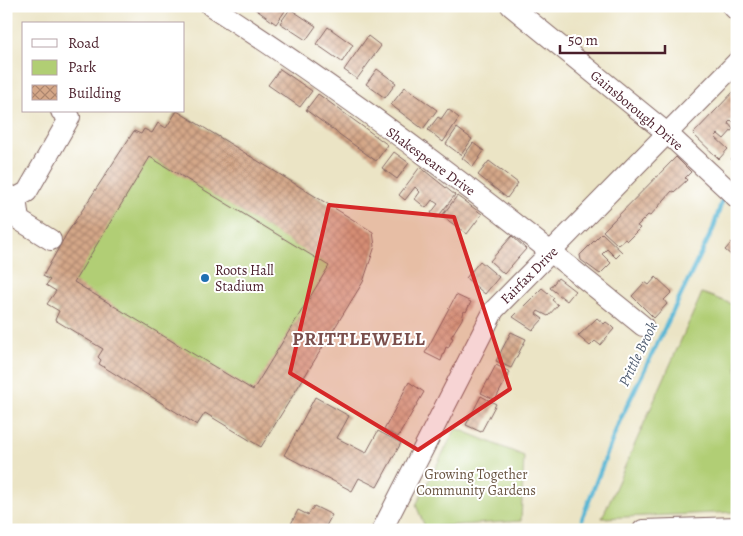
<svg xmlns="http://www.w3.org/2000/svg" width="743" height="536" font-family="Alegreya,serif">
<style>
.green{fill:#b1ce74;stroke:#7e7650}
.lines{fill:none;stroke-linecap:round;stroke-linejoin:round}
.stream{stroke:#55b5d4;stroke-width:4.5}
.building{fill:url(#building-cross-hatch);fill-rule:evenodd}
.minor-casing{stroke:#826461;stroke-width:22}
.minor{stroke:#fff;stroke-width:20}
.marked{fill:#d62828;fill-opacity:0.2;stroke:#d62828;stroke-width:4;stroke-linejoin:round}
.poi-dot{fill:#1f6fb2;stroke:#fff;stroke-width:2}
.labels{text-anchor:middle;stroke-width:4;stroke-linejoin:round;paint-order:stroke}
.street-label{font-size:14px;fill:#4a1f2b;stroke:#fff}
.poi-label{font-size:14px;fill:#4a1f2b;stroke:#fff;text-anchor:start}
.park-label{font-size:14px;fill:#695441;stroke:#fff}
.water-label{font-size:15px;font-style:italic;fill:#4e5b6f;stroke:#fff}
.district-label{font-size:19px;font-weight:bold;letter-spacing:1px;fill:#7a4f4c;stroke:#fff}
</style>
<defs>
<pattern id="building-cross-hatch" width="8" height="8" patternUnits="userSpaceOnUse" patternTransform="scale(1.25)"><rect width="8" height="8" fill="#d4a788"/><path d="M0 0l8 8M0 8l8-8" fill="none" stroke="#ae876f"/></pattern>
</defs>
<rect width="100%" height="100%" fill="#fff"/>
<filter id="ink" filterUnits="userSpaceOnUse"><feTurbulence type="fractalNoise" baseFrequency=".02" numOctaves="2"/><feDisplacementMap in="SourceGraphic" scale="10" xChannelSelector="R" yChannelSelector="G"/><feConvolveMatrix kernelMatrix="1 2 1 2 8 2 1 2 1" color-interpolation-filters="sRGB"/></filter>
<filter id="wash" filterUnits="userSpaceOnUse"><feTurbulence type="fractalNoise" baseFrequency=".0096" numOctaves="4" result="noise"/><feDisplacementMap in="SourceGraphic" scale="20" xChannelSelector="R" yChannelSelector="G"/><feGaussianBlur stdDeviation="1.12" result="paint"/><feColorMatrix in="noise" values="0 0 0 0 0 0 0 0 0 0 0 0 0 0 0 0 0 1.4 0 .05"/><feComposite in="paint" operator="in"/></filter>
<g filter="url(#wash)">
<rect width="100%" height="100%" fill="#ebe4c5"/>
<g class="green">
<path d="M177,111L373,232L375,246L363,282L261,447L205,413L197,425L99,364L101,360L98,357L102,349L55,320L59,311L47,304L56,291L46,285L67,235L134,131L141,134L144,129L152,133L158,123L166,128Z"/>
<path d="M702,293L737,306V512L602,518Z"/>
<path d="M456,428L524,456L521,521L425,527L416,505Z"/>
</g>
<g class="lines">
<path class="stream" d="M582,519L619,422L713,229L722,201"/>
</g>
<g id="blocks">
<g class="building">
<path d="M251,6H284L283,9L285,11L276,24Z"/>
<path d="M290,9L316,26L306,40L280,23Z"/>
<path d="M328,27L353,45L342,62L316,44Z"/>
<path d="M368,36L381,46L357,79L344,70Z"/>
<path d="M280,69L312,91L300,107L268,85Z"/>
<path d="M377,69L396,83L385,98L366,84Z"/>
<path d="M405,87L437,110L423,129L391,105Z"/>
<path d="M737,88V122L735,124L731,120L728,123L733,129L724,139L718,134L715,137L728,149L719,159L693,134Z"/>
<path d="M318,94L388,145L376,161L306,110Z"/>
<path d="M448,109L459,118L443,142L428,130L438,117L441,119Z"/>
<path d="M177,111L373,232L375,246L363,282L261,447L205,413L197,425L99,364L101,360L98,357L103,349L55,320L59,311L47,304L56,291L46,285L50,280L43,276L66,235L134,131L141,134L144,129L152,133L158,123L166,128ZM150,157L329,266L253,390L74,282Z"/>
<path d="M457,128L472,139L461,155L446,144Z"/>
<path d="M473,143L484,151L473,167L462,158Z"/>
<path d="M394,152L409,163L397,179L382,168Z"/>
<path d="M737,153V164L731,159Z"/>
<path d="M676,157L691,172L685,178L687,180L674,192L672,191L650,216L648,215L637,226L640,228L627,241L625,239L618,245L603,231Z"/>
<path d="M489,161L518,183L507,198L478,175Z"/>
<path d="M420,167L455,195L437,218L431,213L438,204L432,200L426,208L415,199L420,192L415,187L405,200L399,195Z"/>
<path d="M457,196L482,214L467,234L442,216Z"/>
<path d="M602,233L622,252L616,258L607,249L602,254L611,263L600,274L581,260L580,255Z"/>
<path d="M512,236L526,249L504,274L490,261Z"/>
<path d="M732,242L735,244L737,242V260L725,250Z"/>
<path d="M480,261L499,277L485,294L466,278Z"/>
<path d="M656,277L672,292L664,300L667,304L654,318L632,296L645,282L649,285Z"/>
<path d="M558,278L575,291L567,301L550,288Z"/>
<path d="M542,288L554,298L552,300L558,305L548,316L538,311L536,314L543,319L533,330L513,317Z"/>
<path d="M456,295L471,302L466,312L464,311L462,319L451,337L453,338L448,348L446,347L441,361L425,353Z"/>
<path d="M597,318L604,324L606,322L610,325L614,329L600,345L595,341L590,346L578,336Z"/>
<path d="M511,332L526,339L511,368L496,361Z"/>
<path d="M496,365L510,372L495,400L481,393Z"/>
<path d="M409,382L424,392L398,437L384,430Z"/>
<path d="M481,396L496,404L481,432L466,425Z"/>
<path d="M315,397L349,416L337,438L366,453L378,431L401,443L377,487L359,478L352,491L284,455Z"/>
<path d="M314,506L332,515L326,526L332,530H288L298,510L308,515Z"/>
</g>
</g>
</g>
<g filter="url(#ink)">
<use href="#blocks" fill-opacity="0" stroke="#826461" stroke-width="1"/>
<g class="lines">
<g class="minor-casing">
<g id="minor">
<path d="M211,6C362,103 504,213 643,326"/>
<path d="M511,6L668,134L737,198"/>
<path d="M732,6L737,11"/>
<path d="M6,194L16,198L27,192L70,117L61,111"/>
<path d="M16,198L19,220L51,240"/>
<path d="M382,530L494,310L737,62"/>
<path d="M643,530L737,527"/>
</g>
</g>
<use href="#minor" class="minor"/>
</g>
</g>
<path class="marked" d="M329,205L454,217L510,389L418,450L290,373Z"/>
<circle class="poi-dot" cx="205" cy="278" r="5"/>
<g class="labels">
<g class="street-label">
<text transform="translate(637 110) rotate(40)" y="5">Gainsborough Drive</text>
<text transform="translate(431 161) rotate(36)" y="5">Shakespeare Drive</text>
<text transform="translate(529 275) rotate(-45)" y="5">Fairfax Drive</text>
</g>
<g class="poi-label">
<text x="215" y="275">Roots Hall<tspan x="215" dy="16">Stadium</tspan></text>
</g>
<g class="park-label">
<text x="476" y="479">Growing Together<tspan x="476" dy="16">Community Gardens</tspan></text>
</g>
<g class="water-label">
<text transform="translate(638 354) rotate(-64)" y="5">Prittle Brook</text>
</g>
<g class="district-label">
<text x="359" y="345">PRITTLEWELL</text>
</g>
</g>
<rect width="743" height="536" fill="none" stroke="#fff" stroke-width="25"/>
<rect x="22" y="22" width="162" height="90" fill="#ffffff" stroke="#b7a5aa"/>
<rect x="32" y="39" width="25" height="8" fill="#ffffff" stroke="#b7a5aa"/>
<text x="68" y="48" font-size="15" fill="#4a1f2b">Road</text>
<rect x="32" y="60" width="25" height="15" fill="#b1ce74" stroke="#b7a5aa"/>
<text x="68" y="72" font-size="15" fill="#4a1f2b">Park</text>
<rect x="32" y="85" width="25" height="15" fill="url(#building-cross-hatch)" stroke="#b7a5aa"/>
<text x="68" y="98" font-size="15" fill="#4a1f2b">Building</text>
<path d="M560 45v8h105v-8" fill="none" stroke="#4a1f2b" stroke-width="2.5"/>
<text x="568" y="45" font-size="15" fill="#4a1f2b" stroke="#ffffff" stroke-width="4" paint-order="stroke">50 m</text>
</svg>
